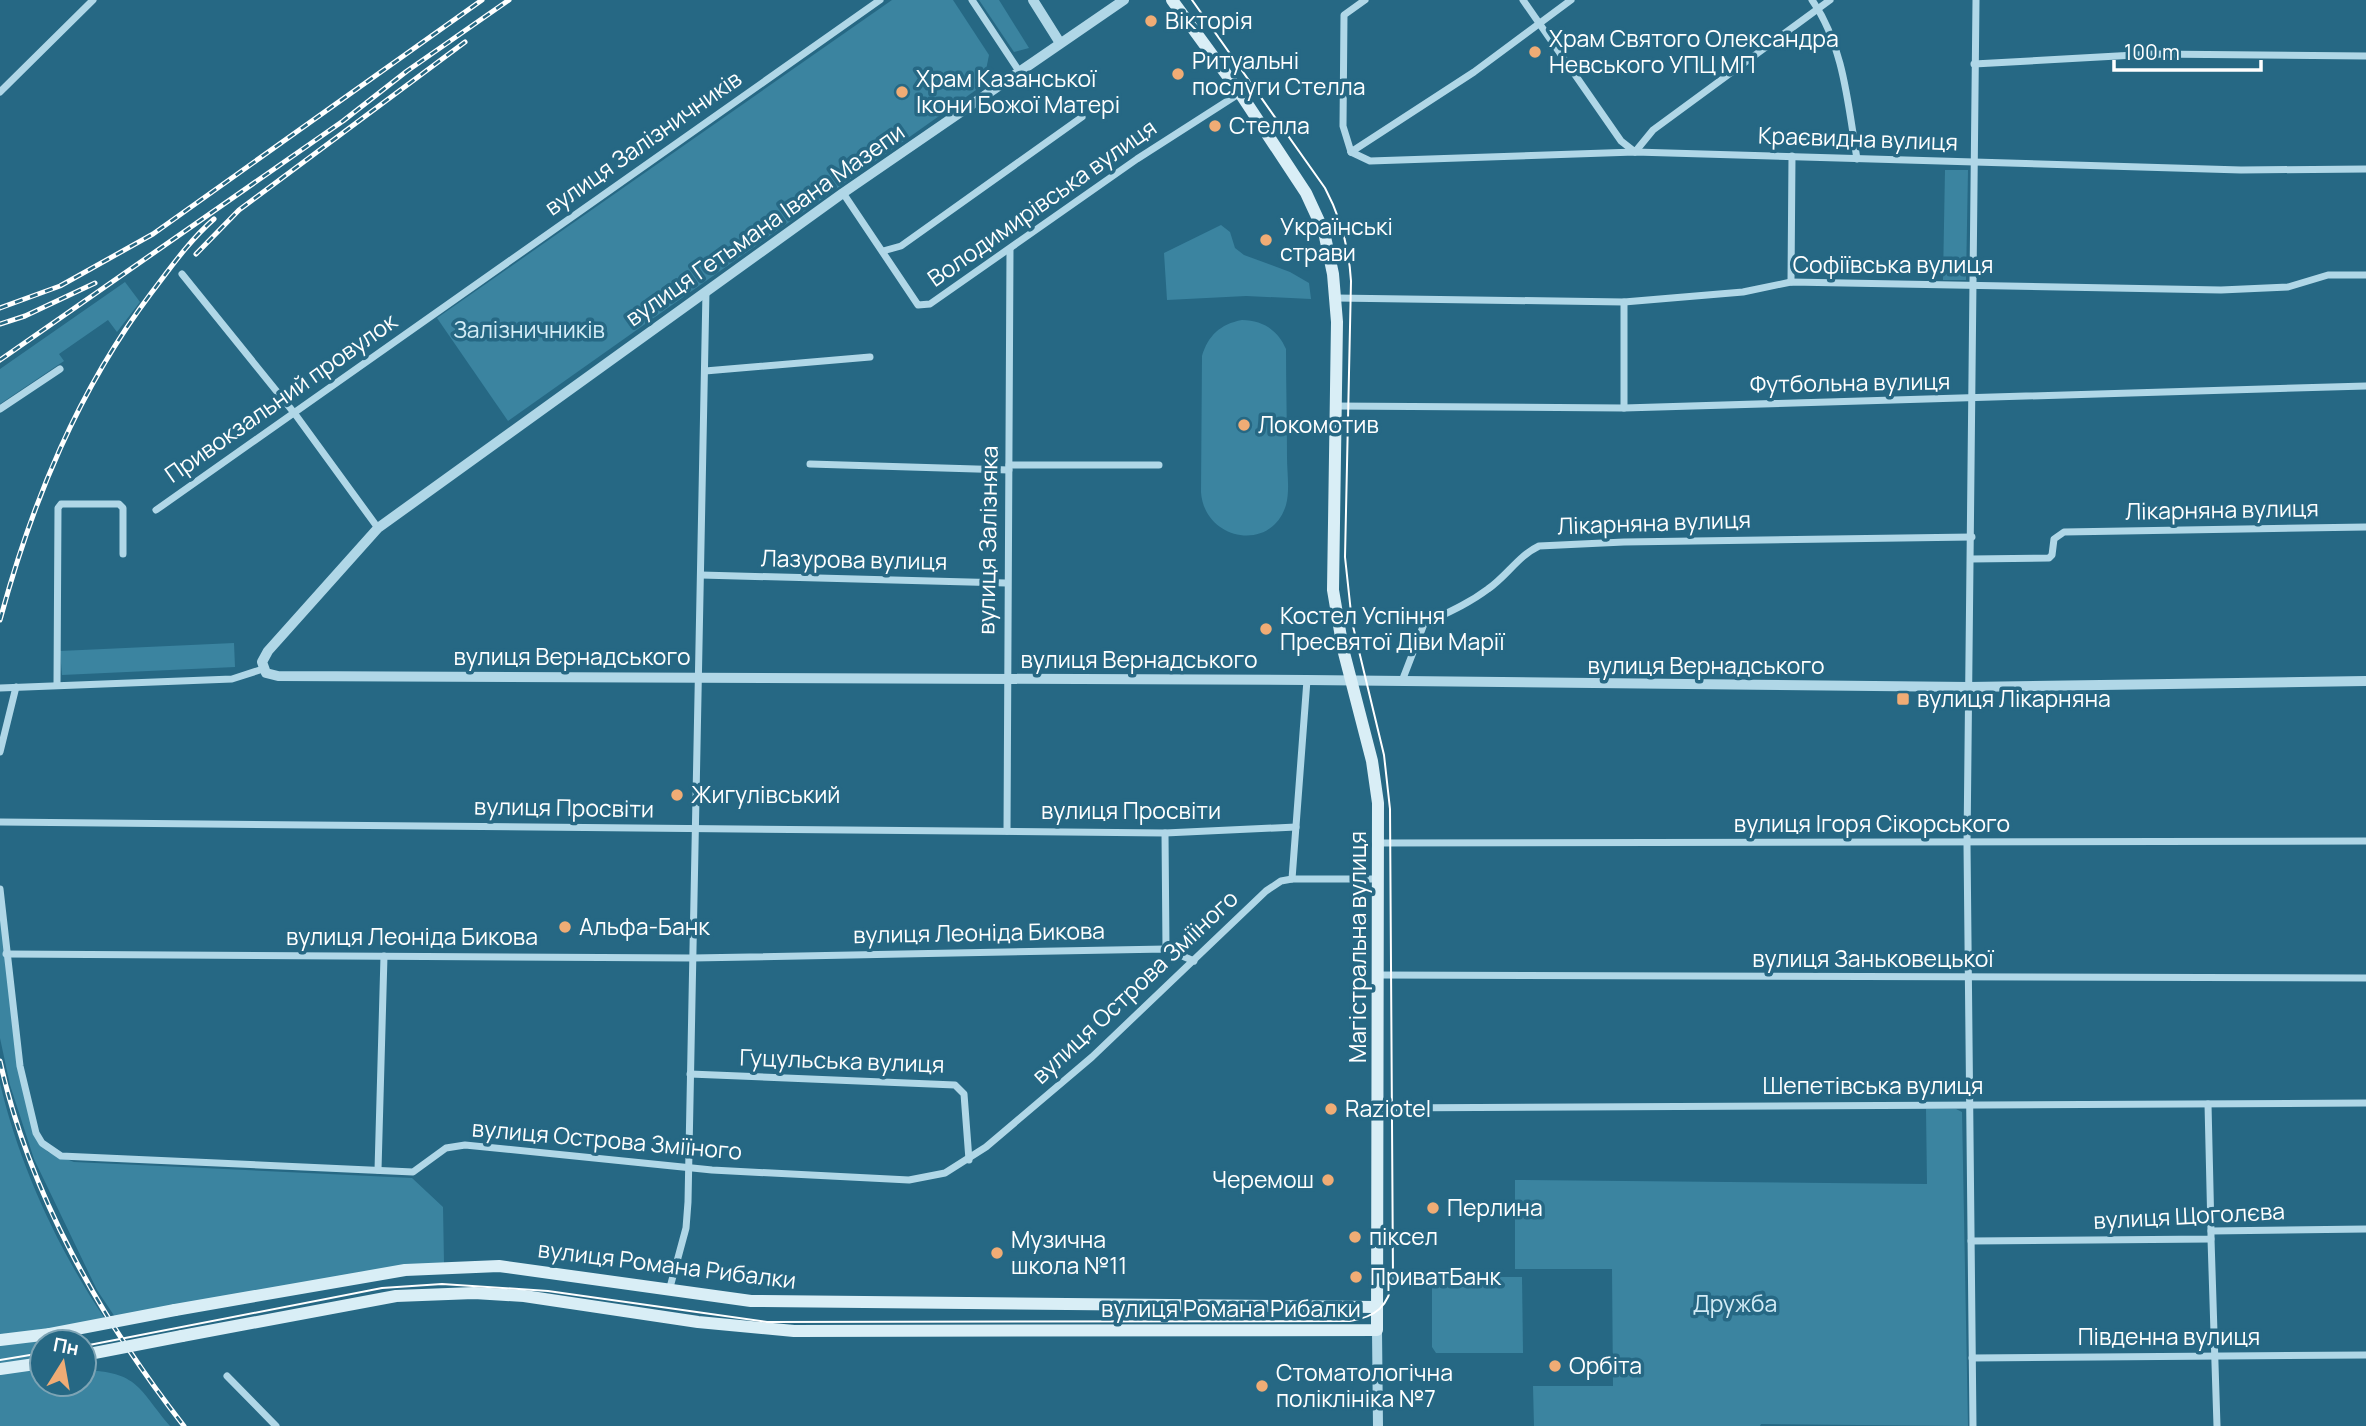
<svg xmlns="http://www.w3.org/2000/svg" width="2366" height="1426" font-family="Manrope,sans-serif">
<style>
.green{fill:#3b84a0}
.lines{fill:none;stroke-linecap:round;stroke-linejoin:round}
.minor{stroke:#b0d7e7;stroke-width:7}
.tertiary{stroke:#b0d7e7;stroke-width:10}
.secondary{stroke:#d9eef6;stroke-width:12}
.tram{stroke:#fff;stroke-width:2}
.rail-casing{stroke:#fff;stroke-width:5}
.rail{stroke:#266884;stroke-width:2.5;stroke-dasharray:8;stroke-linecap:butt}
.secondary-bridge{stroke:#d9eef6;stroke-width:12}
.poi-dot{fill:#f0ac75;stroke:#266884;stroke-width:2.5}
.labels{text-anchor:middle;stroke-width:7;stroke-linejoin:round;paint-order:stroke}
.poi-label{font-size:23px;fill:#fff;stroke:#266884;text-anchor:start}
.street-label{font-size:23px;fill:#fff;stroke:#266884}
.park-label{font-size:23px;fill:#d3ecf6;stroke:#266884}
</style>
<rect width="100%" height="100%" fill="#266884"/>
<g class="green">
<path d="M892,0H953L989,55L983,85L508,421L437,318Z"/>
<path d="M979,0H999L1029,48L1014,52Z"/>
<path d="M1945,170H1968L1966,280H1943Z"/>
<path d="M1221,225L1230,232L1235,248L1244,255L1290,272L1309,283L1311,299L1246,296L1167,300L1164,253Z"/>
<path d="M125,282L140,302L117,332L108,320L59,354L64,361L0,404V369Z"/>
<path d="M1242,320C1262,320 1278,330 1286,349C1286,385 1287,421 1287,457C1287,472 1290,490 1286,505C1271,554 1204,540 1201,492L1202,356C1208,336 1220,324 1242,320Z"/>
<path d="M234,643L235,667L62,675L60,651Z"/>
<path d="M0,913L19,1068L40,1143L48,1152L74,1162L412,1178L443,1207L444,1263L115,1317L97,1290L34,1159L10,1085L0,1038Z"/>
<path d="M0,1083C19,1165 58,1249 105,1319L47,1332L48,1342H42V1384H84V1370C138,1372 138,1388 170,1426H0Z"/>
<path d="M1926,1109H1956L1962,1112L1968,1426L1761,1424L1760,1426H1534L1533,1386H1613L1612,1269H1515V1180L1927,1184Z"/>
<path d="M1432,1277H1522L1523,1353H1436L1432,1347Z"/>
</g>
<g class="lines">
<g class="minor">
<path d="M972,0L1019,71"/>
<path d="M1523,0L1621,141L1635,152L1653,130L1830,0"/>
<path d="M1812,0C1844,46 1848,105 1857,159"/>
<path d="M1974,64L2153,54L2366,56"/>
<path d="M0,92L93,0"/>
<path d="M1351,152L1370,161L1635,152L2241,170L2366,169"/>
<path d="M1351,152L1474,72L1571,0"/>
<path d="M1351,152L1343,126L1344,15L1365,0"/>
<path d="M843,193L918,305L930,304L1137,159L1240,93"/>
<path d="M883,251L901,246L1082,117"/>
<path d="M182,274L295,414L378,528"/>
<path d="M1791,282L1792,156"/>
<path d="M1336,298L1624,302L1743,292L1791,282L2221,290L2288,287L2328,275H2366"/>
<path d="M705,371L870,357"/>
<path d="M1335,406L1624,408L2366,386"/>
<path d="M1624,408V302"/>
<path d="M0,409L60,369"/>
<path d="M810,464L1009,470"/>
<path d="M1009,465H1159"/>
<path d="M156,510L880,0"/>
<path d="M1971,559L2049,558L2052,555L2054,539L2064,532L2366,527"/>
<path d="M701,575L1006,583"/>
<path d="M1402,681L1424,624C1447,613 1468,604 1488,589C1507,576 1518,556 1539,546L1624,542L1972,537"/>
<path d="M57,685L58,508L61,504H119L123,508V554"/>
<path d="M0,688L232,679L263,669"/>
<path d="M0,752L16,687"/>
<path d="M0,822L1165,833L1296,827"/>
<path d="M1007,831L1010,249"/>
<path d="M1165,833L1166,949"/>
<path d="M1379,843L2366,841"/>
<path d="M1292,879H1379"/>
<path d="M0,889L20,1066L36,1133L42,1143L61,1156L413,1172L446,1148L465,1145L712,1170L909,1180L945,1173L986,1147L1092,1057L1266,891L1281,881L1292,879L1307,680"/>
<path d="M6,954L693,958L1166,949L1194,961"/>
<path d="M1379,975L2366,978"/>
<path d="M690,1074L955,1085L964,1094L969,1160"/>
<path d="M2208,1104L2211,1231"/>
<path d="M1380,1108L2366,1103"/>
<path d="M378,1170L384,956"/>
<path d="M2211,1239L2217,1426"/>
<path d="M1971,1241L2211,1239V1231L2366,1229"/>
<path d="M669,1291L686,1228L688,1202L706,291"/>
<path d="M1972,1358L2366,1355"/>
<path d="M227,1376L276,1426"/>
<path d="M1973,1426L1967,844L1976,0"/>
</g>
<g class="tertiary">
<path d="M1033,0L1060,43"/>
<path d="M1124,0L843,193L378,528L268,651L262,662L266,673L278,676L1307,680L1969,687L2366,681"/>
<path d="M1377,1330L1378,1426"/>
</g>
<g class="secondary">
<path d="M175,1310L405,1270L499,1266L751,1301L1377,1307"/>
<path d="M182,1336L396,1296L474,1293L524,1296L698,1322L794,1331L1377,1330L1378,803L1372,761L1343,649L1333,590L1337,322L1333,274L1324,232L1306,193L1240,93L1172,0"/>
<path d="M0,1340L50,1334"/>
<path d="M0,1369L42,1363"/>
</g>
<g class="tram">
<path d="M84,1346L382,1288L442,1284L548,1291L767,1322L1350,1321C1376,1317 1389,1306 1393,1279L1390,809L1384,755L1352,622L1345,557L1351,281C1349,247 1341,218 1325,188L1192,0"/>
<path d="M0,1360L42,1353"/>
</g>
<g class="rail-casing">
<g id="rail">
<path d="M196,254L239,210L465,42"/>
<path d="M0,308L60,286L153,234L482,0"/>
<path d="M0,324L25,316L95,283"/>
<path d="M0,360L343,121L407,71L509,0"/>
<path d="M0,620C32,502 78,390 152,292C171,267 190,240 214,219"/>
<path d="M0,1061C29,1193 101,1320 184,1426"/>
</g>
</g>
<use href="#rail" class="rail"/>
<g class="secondary-bridge">
<path d="M50,1334L175,1310"/>
<path d="M84,1355L182,1336"/>
</g>
</g>
<g class="poi-dot">
<circle cx="1151" cy="21" r="7"/>
<circle cx="1535" cy="52" r="7"/>
<circle cx="1178" cy="74" r="7"/>
<circle cx="902" cy="92" r="7"/>
<circle cx="1215" cy="126" r="7"/>
<circle cx="1266" cy="240" r="7"/>
<circle cx="1244" cy="425" r="7"/>
<circle cx="1266" cy="629" r="7"/>
<rect x="1896" y="692" width="14" height="14" rx="3.5"/>
<circle cx="677" cy="795" r="7"/>
<circle cx="565" cy="927" r="7"/>
<circle cx="1331" cy="1109" r="7"/>
<circle cx="1328" cy="1180" r="7"/>
<circle cx="1433" cy="1208" r="7"/>
<circle cx="1355" cy="1237" r="7"/>
<circle cx="997" cy="1253" r="7"/>
<circle cx="1356" cy="1277" r="7"/>
<circle cx="1555" cy="1366" r="7"/>
<circle cx="1262" cy="1386" r="7"/>
</g>
<g class="labels">
<g class="poi-label">
<text x="1165" y="29">Вікторія</text>
<text x="1549" y="47">Храм Святого Олександра<tspan x="1549" dy="26">Невського УПЦ МП</tspan></text>
<text x="1192" y="69">Ритуальні<tspan x="1192" dy="26">послуги Стелла</tspan></text>
<text x="916" y="87">Храм Казанської<tspan x="916" dy="26">Ікони Божої Матері</tspan></text>
<text x="1229" y="134">Стелла</text>
<text x="1280" y="235">Українські<tspan x="1280" dy="26">страви</tspan></text>
<text x="1258" y="433">Локомотив</text>
<text x="1280" y="624">Костел Успіння<tspan x="1280" dy="26">Пресвятої Діви Марії</tspan></text>
<text x="1917" y="707">вулиця Лікарняна</text>
<text x="691" y="803">Жигулівський</text>
<text x="579" y="935">Альфа-Банк</text>
<text x="1345" y="1117">Raziotel</text>
<text x="1314" y="1188" text-anchor="end">Черемош</text>
<text x="1447" y="1216">Перлина</text>
<text x="1369" y="1245">піксел</text>
<text x="1011" y="1248">Музична<tspan x="1011" dy="26">школа №11</tspan></text>
<text x="1370" y="1285">ПриватБанк</text>
<text x="1569" y="1374">Орбіта</text>
<text x="1276" y="1381">Стоматологічна<tspan x="1276" dy="26">поліклініка №7</tspan></text>
</g>
<g class="street-label">
<text transform="translate(1858 139) rotate(2)" y="8">Краєвидна вулиця</text>
<text transform="translate(643 143) rotate(-35)" y="8">вулиця Залізничників</text>
<text transform="translate(1042 203) rotate(-35)" y="8">Володимирівська вулиця</text>
<text transform="translate(765 225) rotate(-35)" y="8">вулиця Гетьмана Івана Мазепи</text>
<text x="1893" y="273">Софіївська вулиця</text>
<text transform="translate(1850 383) rotate(-1)" y="8">Футбольна вулиця</text>
<text transform="translate(281 398) rotate(-35)" y="8">Привокзальний провулок</text>
<text transform="translate(2222 510) rotate(-1)" y="8">Лікарняна вулиця</text>
<text transform="translate(1654 523) rotate(-2)" y="8">Лікарняна вулиця</text>
<text transform="translate(988 540) rotate(-89)" y="8">вулиця Залізняка</text>
<text transform="translate(854 560) rotate(1)" y="8">Лазурова вулиця</text>
<text x="572" y="665">вулиця Вернадського</text>
<text x="1139" y="668">вулиця Вернадського</text>
<text x="1706" y="674">вулиця Вернадського</text>
<text transform="translate(564 808) rotate(1)" y="8">вулиця Просвіти</text>
<text x="1131" y="819">вулиця Просвіти</text>
<text x="1872" y="832">вулиця Ігоря Сікорського</text>
<text transform="translate(979 933) rotate(-1)" y="8">вулиця Леоніда Бикова</text>
<text x="412" y="945">вулиця Леоніда Бикова</text>
<text transform="translate(1358 947) rotate(-90)" y="8">Магістральна вулиця</text>
<text x="1873" y="967">вулиця Заньковецької</text>
<text transform="translate(1135 987) rotate(-43)" y="8">вулиця Острова Зміїного</text>
<text transform="translate(842 1061) rotate(2)" y="8">Гуцульська вулиця</text>
<text x="1873" y="1094">Шепетівська вулиця</text>
<text transform="translate(607 1140) rotate(5)" y="8">вулиця Острова Зміїного</text>
<text transform="translate(2189 1216) rotate(-3)" y="8">вулиця Щоголєва</text>
<text transform="translate(667 1265) rotate(7)" y="8">вулиця Романа Рибалки</text>
<text x="1231" y="1317">вулиця Романа Рибалки</text>
<text x="2169" y="1345">Південна вулиця</text>
</g>
<g class="park-label">
<text x="529" y="338">Залізничників</text>
<text x="1735" y="1312">Дружба</text>
</g>
</g>
<g transform="translate(63 1363) rotate(11)"><circle r="33" fill="#266884" stroke="#7da4b5" stroke-width="2"/>
<path d="M0-5L12 26L0 18L-12 26Z" fill="#f0ac75"/>
<text y="-10" font-size="19" font-weight="bold" text-anchor="middle" fill="#ffffff">Пн</text>
</g>
<path d="M2114 60v10h147v-10" fill="none" stroke="#ffffff" stroke-width="3.5"/>
<text x="2124" y="60" font-size="21" fill="#ffffff" stroke="#266884" stroke-width="5" paint-order="stroke">100 m</text>
</svg>
